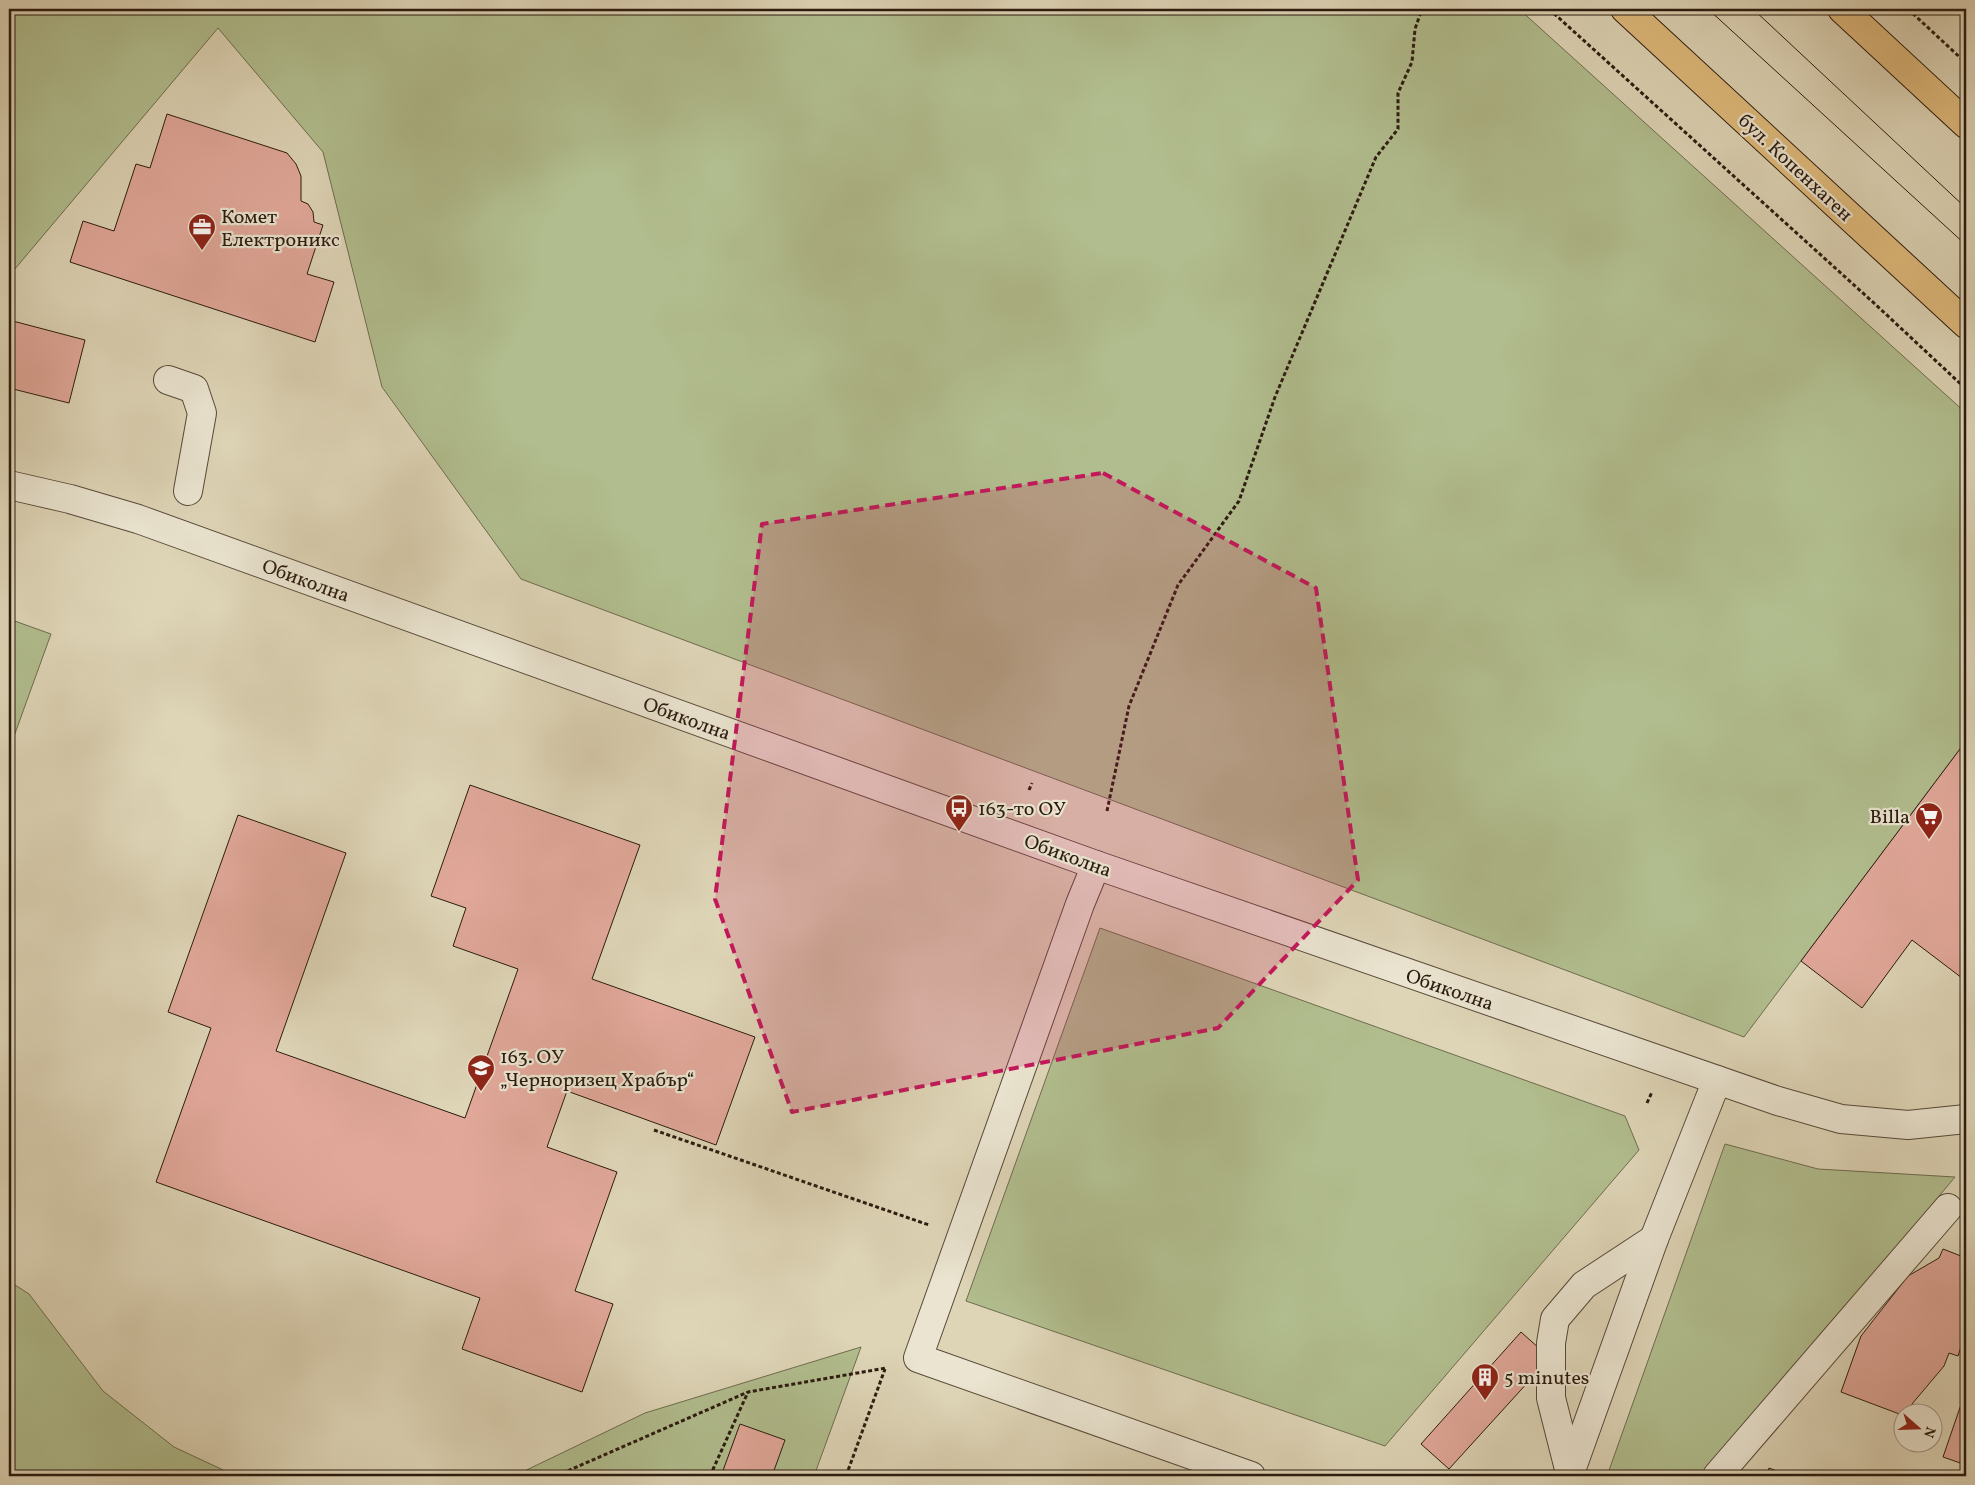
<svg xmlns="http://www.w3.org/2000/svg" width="1975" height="1485" font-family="Vollkorn,serif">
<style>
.green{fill:#b1bd8e;stroke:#6e6c4e}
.building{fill:#e1a89a;stroke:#2b1b0f}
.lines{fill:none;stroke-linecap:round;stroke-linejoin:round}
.minor-casing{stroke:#584a39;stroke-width:30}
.major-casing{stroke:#2b1b0f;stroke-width:30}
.path{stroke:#2b1b0f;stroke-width:3;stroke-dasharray:4 2.5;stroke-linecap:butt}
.minor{stroke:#eae4d0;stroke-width:28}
.major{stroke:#dfba7c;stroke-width:28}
.tram{stroke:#2b1b0f;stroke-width:1}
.marked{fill:#c2185b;fill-opacity:0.2;stroke:#c2185b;stroke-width:4;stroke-dasharray:10 6;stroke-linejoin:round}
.labels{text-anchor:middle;stroke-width:4.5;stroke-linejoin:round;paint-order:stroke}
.street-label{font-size:20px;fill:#2b1b0f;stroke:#eae4d0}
.poi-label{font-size:20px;fill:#2b1b0f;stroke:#eae4d0;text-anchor:start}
</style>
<rect width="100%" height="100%" fill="#ded5b7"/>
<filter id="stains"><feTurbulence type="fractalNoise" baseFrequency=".004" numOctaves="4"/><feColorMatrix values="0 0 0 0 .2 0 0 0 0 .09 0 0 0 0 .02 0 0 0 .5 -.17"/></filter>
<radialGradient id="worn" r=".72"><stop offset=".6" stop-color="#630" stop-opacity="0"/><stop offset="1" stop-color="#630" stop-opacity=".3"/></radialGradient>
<g class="green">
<path d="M9,9H1519L1966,413V741L1744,1037L521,579L382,387L323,152L218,28L9,276Z"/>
<path d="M9,619L51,634L9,750Z"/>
<path d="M1100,928L1625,1116L1639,1150L1385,1446L966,1301Z"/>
<path d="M1725,1144L1818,1169L1955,1177L1705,1476H1607Z"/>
<path d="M9,1281L29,1294L103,1391L174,1447L236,1476H9Z"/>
<path d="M861,1347L814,1476H514L645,1413Z"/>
</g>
<g class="building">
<path d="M167,114L287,153L296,164L301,176V201L308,204L313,212L314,222L323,225L307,274L334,282L315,342L70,262L83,221L114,231L136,164L150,168Z"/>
<path d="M9,320L85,340L69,403L9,388Z"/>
<path d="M1966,741V973L1962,978L1912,940L1862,1008L1801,961Z"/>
<path d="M470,785L640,845L592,979L755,1037L716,1145L567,1091L547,1147L617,1172L575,1291L613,1304L582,1392L462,1349L480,1298L156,1182L211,1028L168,1012L238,815L346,853L276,1051L465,1118L518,969L453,946L466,908L431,896Z"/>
<path d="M1943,1249L1966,1258V1306L1964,1312L1966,1313V1332L1958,1356L1949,1353L1944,1366L1912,1404L1909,1412H1902V1415L1841,1392L1861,1336L1908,1276L1939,1258Z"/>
<path d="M1521,1332L1550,1358L1449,1469L1421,1444Z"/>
<path d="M1966,1390V1465L1943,1457Z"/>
<path d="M740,1424L785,1440L772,1476H721Z"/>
<path d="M1769,1468L1790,1476H1766Z"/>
</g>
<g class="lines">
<g class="minor-casing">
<g id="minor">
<path d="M168,380L194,389L202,413L188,491"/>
<path d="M9,485L70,499L138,519L1096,865L1778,1101L1841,1119L1908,1125L1966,1119"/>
<path d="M1096,865L1080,904L918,1358L1251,1476"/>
<path d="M1570,1473L1551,1398V1343L1555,1319L1584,1285L1654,1239"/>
<path d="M1569,1476L1654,1239L1717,1080"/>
<path d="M1717,1476L1948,1208"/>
</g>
</g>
<g class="major-casing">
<g id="major">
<path d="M1625,9L1966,324"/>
<path d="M1842,9L1966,124"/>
</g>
</g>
<g class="path">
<path d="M1549,9L1875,304L1966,389"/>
<path d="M1908,9L1966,63"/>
<path d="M1029,790L1032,783"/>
<path d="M1107,811L1129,706L1178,585L1239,501L1275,397L1376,157L1398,129V93L1412,62L1415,29L1422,9"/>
<path d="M1647,1103L1652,1092"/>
<path d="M654,1130L929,1225"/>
<path d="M556,1476L748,1392L886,1368"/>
<path d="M710,1476L748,1392"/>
<path d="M846,1476L885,1369"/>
</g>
<use href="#minor" class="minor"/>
<use href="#major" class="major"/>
<g class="tram">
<path d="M1708,9L1966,245"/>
<path d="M1753,9L1966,208"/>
</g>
</g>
<path class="marked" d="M1103,473L1316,588L1358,880L1218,1028L792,1112L715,899L762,524Z"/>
<defs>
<g id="office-pin" transform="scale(1.4375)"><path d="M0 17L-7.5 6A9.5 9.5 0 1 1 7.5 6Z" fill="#8f2418" stroke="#eae4d0"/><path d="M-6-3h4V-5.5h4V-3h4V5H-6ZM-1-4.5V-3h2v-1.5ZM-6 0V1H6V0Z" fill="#fff"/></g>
<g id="bus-pin" transform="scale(1.4375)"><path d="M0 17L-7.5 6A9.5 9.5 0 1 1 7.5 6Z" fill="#8f2418" stroke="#eae4d0"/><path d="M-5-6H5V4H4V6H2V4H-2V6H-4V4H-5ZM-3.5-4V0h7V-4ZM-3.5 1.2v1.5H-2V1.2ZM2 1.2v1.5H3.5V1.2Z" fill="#fff"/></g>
<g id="supermarket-pin" transform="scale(1.4375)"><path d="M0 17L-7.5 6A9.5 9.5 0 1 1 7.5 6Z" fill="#8f2418" stroke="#eae4d0"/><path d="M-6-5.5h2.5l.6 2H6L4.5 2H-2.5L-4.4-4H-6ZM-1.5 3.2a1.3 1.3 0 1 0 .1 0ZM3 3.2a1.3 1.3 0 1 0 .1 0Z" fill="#fff"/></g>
<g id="school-pin" transform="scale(1.4375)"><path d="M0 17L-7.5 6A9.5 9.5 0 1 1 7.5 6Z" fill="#8f2418" stroke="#eae4d0"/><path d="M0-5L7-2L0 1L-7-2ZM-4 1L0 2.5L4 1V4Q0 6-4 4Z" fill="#fff"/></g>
<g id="building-pin" transform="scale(1.4375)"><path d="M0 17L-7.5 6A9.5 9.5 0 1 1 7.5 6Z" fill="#8f2418" stroke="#eae4d0"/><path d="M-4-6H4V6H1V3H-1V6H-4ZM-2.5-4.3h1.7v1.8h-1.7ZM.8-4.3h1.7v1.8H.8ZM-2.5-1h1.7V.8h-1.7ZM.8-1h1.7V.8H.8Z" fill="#fff"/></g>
</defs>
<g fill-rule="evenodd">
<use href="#office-pin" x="202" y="227"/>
<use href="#bus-pin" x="959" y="808"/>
<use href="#supermarket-pin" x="1929" y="816"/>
<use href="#school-pin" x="481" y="1068"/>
<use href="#building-pin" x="1485" y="1377"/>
</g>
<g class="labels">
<g class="street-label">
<text transform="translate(1796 167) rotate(43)" y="7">бул. Копенхаген</text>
<text transform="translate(306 580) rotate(20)" y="7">Обиколна</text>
<text transform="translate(687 718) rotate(20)" y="7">Обиколна</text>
<text transform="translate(1068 855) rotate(20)" y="7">Обиколна</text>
<text transform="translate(1450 989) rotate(19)" y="7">Обиколна</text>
</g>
<g class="poi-label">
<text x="221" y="223">Комет<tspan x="221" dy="23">Електроникс</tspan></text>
<text x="978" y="815">163-то ОУ</text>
<text x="1910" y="823" text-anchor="end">Billa</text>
<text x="500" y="1063">163. ОУ<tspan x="500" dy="23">„Черноризец Храбър“</tspan></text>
<text x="1504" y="1384">5 minutes</text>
</g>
</g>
<rect width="1975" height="1485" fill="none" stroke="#ded5b7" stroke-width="30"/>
<rect x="10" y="10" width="1955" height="1465" fill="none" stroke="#2b1b0f" stroke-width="2.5"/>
<rect x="15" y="15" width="1945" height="1455" fill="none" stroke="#2b1b0f"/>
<g transform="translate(1918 1428) rotate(110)"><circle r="24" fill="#eae4d0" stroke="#9e9483"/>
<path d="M0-4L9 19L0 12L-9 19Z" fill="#8f2418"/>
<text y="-8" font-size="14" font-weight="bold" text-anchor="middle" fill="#2b1b0f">N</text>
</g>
<rect width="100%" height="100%" filter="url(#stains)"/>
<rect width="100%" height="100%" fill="url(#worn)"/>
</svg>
